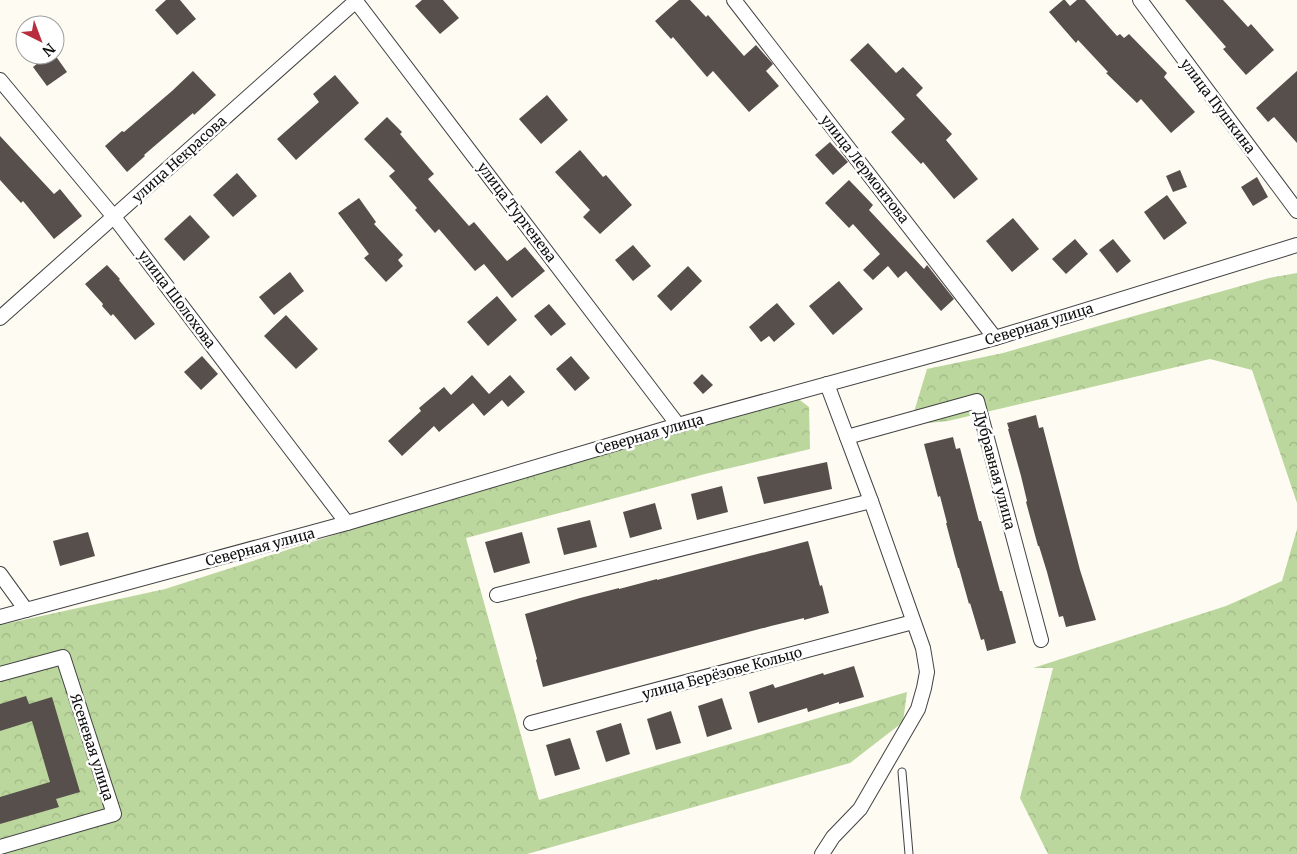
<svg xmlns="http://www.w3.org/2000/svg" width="1297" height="854" font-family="Merriweather,serif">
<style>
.forest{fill:url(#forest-crowns)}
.building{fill:#574f4c}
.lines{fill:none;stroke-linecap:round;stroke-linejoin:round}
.lane-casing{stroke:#424242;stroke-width:9}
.street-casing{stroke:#424242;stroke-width:16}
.lane{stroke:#fff;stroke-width:7}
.street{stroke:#fff;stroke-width:14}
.labels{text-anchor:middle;stroke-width:5;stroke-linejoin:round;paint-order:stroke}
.street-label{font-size:14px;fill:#0f0f0f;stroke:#fff}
</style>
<defs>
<pattern id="forest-crowns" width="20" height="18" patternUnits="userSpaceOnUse" patternTransform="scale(1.25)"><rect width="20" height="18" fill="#bbd79d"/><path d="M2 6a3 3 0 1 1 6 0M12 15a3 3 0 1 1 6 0" fill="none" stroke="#a0b786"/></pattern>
</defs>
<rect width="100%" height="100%" fill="#fefbf2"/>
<g class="forest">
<path d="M1297,273V503L1252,370L1210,359L948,421L910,425L927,369L1003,353L1269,278Z"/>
<path d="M796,397L809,407L810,449L705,474L466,538L539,800L907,692L903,722L850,763L527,854H0V625L165,589L678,425Z"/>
<path d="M1297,529V854H1048L1020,798L1053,668H1033L1226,606L1282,581Z"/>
</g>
<g class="building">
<path d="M166,0H180L196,19L177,35L155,10Z"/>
<path d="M422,0H443L459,18L440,34L415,6Z"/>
<path d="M679,0H690L706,17L708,15L744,56L756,45L773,64L766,71L779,86L749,112L713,71L707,77L673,37L671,39L655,21Z"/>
<path d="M1063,0H1065L1070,6L1077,0H1085L1117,36L1120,34L1124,38L1129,34L1167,73L1164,77L1195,112L1171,133L1141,99L1137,103L1106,73L1108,72L1078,40L1076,43L1049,12Z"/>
<path d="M1185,0H1223L1248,27L1251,24L1274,50L1246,75L1223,49L1226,47Z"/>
<path d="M868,43L896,73L903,67L923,88L916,95L952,134L946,140L978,179L954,199L923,162L921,164L891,132L905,119L850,60Z"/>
<path d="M48,55H55L67,72L47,86L33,67Z"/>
<path d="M193,71L216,95L194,115L193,113L144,155L145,156L127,172L105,146L122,131L124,132L172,91Z"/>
<path d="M1297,71V143L1274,117L1268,122L1256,108Z"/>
<path d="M335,75L359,103L296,160L277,139L319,102L313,94Z"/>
<path d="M547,95L568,120L541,144L519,119Z"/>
<path d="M387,117L402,132L400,134L434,174L428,179L469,226L474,222L507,261L525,247L545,271L512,298L484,264L475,271L439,229L435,233L415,210L417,208L389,176L395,171L364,139Z"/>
<path d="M0,136L54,194L60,189L82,216L54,239L23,201L21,203L0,180Z"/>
<path d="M830,142L848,162L833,175L815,155Z"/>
<path d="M580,150L603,177L606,175L632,205L600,234L583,217L590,210L555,172Z"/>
<path d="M1180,170L1187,187L1173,192L1166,176Z"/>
<path d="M237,173L257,196L233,217L213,195Z"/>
<path d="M1257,177L1268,197L1253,206L1241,187Z"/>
<path d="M849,180L873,205L869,210L924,269L927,265L954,299L941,311L906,271L898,278L888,266L873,280L863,270L880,254L853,224L849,228L825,203Z"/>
<path d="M1167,195L1187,223L1164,240L1144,212Z"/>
<path d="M359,198L376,222L374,224L403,255L398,260L403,266L386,282L364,258L369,254L338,213Z"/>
<path d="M190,215L210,237L184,261L164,239Z"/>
<path d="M1013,218L1039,249L1012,272L986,241Z"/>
<path d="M1075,239L1088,254L1066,274L1052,259Z"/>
<path d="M1113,239L1131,261L1117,273L1099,250Z"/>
<path d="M633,245L651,266L633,281L615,260Z"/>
<path d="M107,265L120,279L119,280L155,324L135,340L113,314L111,316L102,306L103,304L85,284Z"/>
<path d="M688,266L702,281L671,311L657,296Z"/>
<path d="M290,272L304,291L274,315L259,297Z"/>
<path d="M839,281L863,309L833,335L809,306Z"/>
<path d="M497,296L517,320L488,346L467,322Z"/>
<path d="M777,303L795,324L774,342L769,336L761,342L749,327Z"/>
<path d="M549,304L566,324L551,336L534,316Z"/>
<path d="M286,315L318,349L296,369L264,336Z"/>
<path d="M202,356L218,374L201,390L184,372Z"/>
<path d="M571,356L590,378L575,391L556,369Z"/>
<path d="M702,374L713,385L703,394L693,383Z"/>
<path d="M472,375L489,394L510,375L525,392L508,407L502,400L484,416L473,403L439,432L434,426L402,456L388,441L421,411L419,408L444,387L451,395Z"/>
<path d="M1036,415L1039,428L1043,427L1080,570L1096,620L1066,627L1063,616L1059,617L1047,572L1039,546H1038L1026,502L1027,501L1021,476L1008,429H1009L1007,423Z"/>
<path d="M953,437L956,449L960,448L979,521H981L1000,591H1002L1016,643L987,651L984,639L981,640L970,603L969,604L959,568H958L946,523H947L940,496L938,497L924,444Z"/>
<path d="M827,462L832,489L764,504L757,477Z"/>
<path d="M722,486L728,512L697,520L691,494Z"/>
<path d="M655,503L662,529L630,538L623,512Z"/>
<path d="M590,520L597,547L564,555L557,528Z"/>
<path d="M88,532L95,556L60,566L53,541Z"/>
<path d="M522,532L530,563L494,573L485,542Z"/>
<path d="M808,541L820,586L822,585L829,613L804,620V618L771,626L543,687L536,660L537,659L525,614L580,598L619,588V589L657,579V580Z"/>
<path d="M854,666L864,697L839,704V702L808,712L807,708L758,723L749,692L773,684L775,688L823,673L824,675Z"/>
<path d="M26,696L29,704L52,697L80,792L56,799L59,807L0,824V797L50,782L32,721L0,731V704Z"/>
<path d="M722,698L732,729L707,737L698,706Z"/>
<path d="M671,711L681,743L656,750L647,719Z"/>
<path d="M621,723L630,754L606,762L596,731Z"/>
<path d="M570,738L580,769L555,776L546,745Z"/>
</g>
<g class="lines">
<g class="lane-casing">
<path id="lane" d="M902,772L909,854"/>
</g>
<g class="street-casing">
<g id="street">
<path d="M355,0L678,425"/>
<path d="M734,0L995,338"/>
<path d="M1140,0L1297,211"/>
<path d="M0,80L114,217L347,523"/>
<path d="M0,318L357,0"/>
<path d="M847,437L977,401L1041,640"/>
<path d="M0,574L26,610"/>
<path d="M497,595L871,501"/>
<path d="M0,617L347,523L678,425L995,338L1297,245"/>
<path d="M0,674L63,657L114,814L0,847"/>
<path d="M531,723L913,622"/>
<path d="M822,854L833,837L860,809L918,709L924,688L927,672L923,648L871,501L827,384"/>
</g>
</g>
<use href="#lane" class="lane"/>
<use href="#street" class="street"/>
</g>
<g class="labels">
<g class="street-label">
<text transform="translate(1218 106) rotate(53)" y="5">улица Пушкина</text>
<text transform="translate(179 159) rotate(-42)" y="5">улица Некрасова</text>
<text transform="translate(865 169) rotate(52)" y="5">улица Лермонтова</text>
<text transform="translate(517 212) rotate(53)" y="5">улица Тургенева</text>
<text transform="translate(177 299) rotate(53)" y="5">улица Шолохова</text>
<text transform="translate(1039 324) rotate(-17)" y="5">Северная улица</text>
<text transform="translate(649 434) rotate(-16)" y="5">Северная улица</text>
<text transform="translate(995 470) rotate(75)" y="5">Дубравная улица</text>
<text transform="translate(260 547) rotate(-15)" y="5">Северная улица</text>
<text transform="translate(722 673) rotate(-15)" y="5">улица Берёзове Кольцо</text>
<text transform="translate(92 747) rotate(72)" y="5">Ясеневая улица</text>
</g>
</g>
<g transform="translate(40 40) rotate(138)"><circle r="24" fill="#ffffff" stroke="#9f9f9f"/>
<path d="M0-4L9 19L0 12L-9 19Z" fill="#b72f3e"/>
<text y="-8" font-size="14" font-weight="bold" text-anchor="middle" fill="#0f0f0f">N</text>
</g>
</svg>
